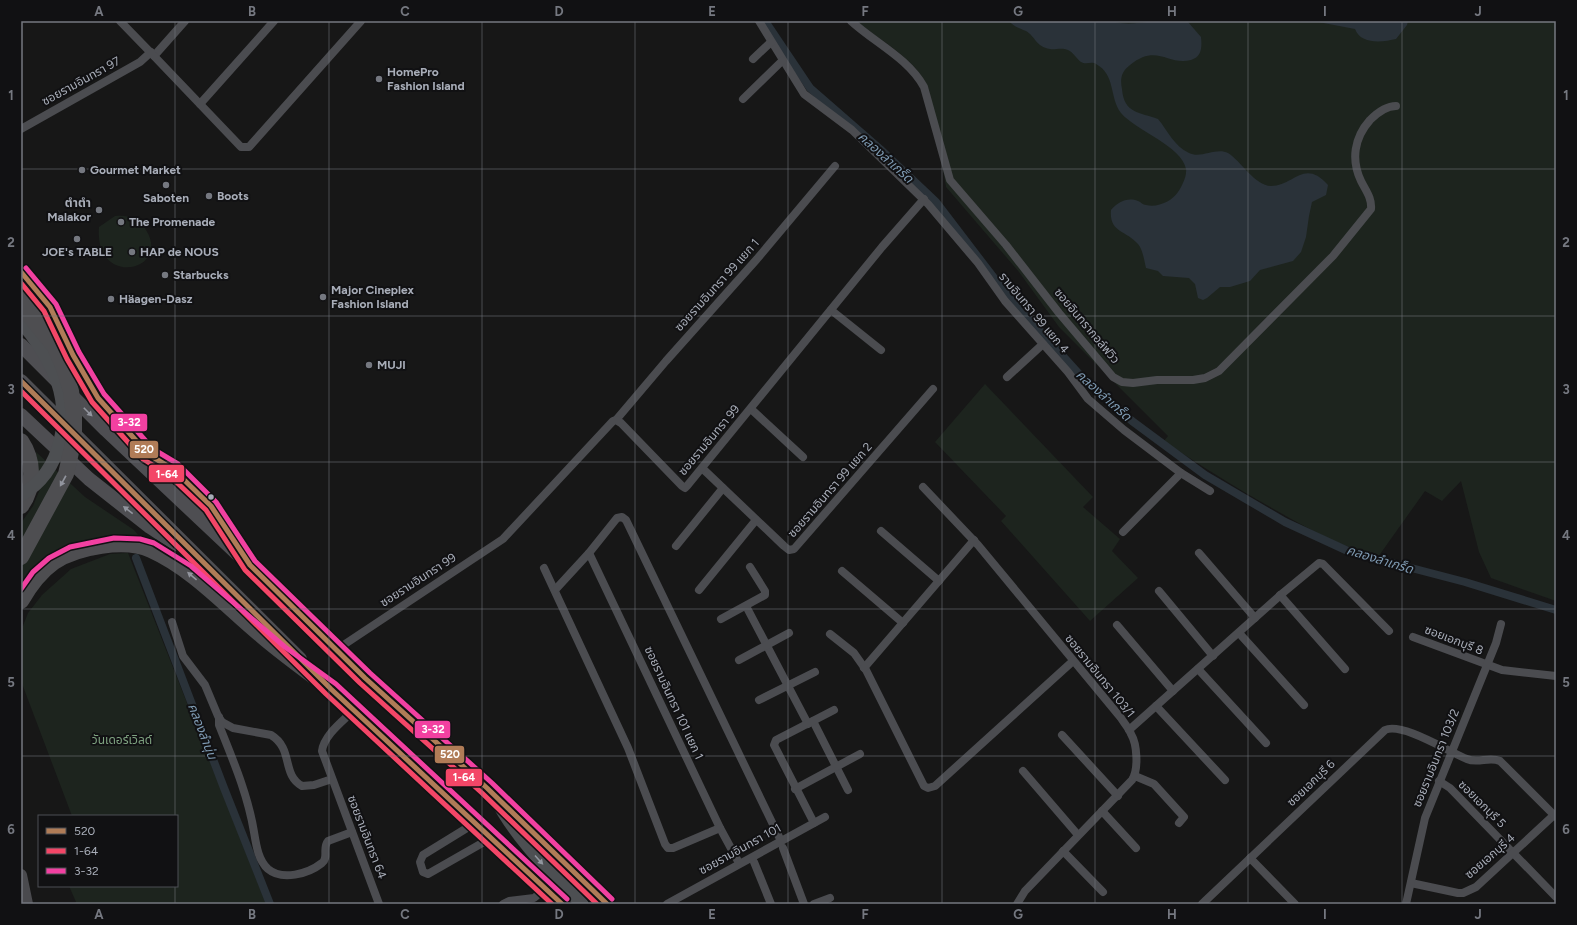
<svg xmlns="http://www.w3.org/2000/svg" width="1577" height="925" font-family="Figtree,'Noto Sans Thai',sans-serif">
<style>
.green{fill:#1d241e}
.water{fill:#2a3239}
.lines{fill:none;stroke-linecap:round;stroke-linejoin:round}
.canal{stroke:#2a3239;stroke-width:8}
.minor{stroke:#4b4c50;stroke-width:8}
.secondary{stroke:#4a4a4e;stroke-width:12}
.primary{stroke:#4d4f52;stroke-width:13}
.trunk{stroke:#4e4e52;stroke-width:14}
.motorway{stroke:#4e4e51;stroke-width:16}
.primary-bridge{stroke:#4d4f52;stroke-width:13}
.motorway-bridge{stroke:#4e4e51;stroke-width:16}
.bus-1-casing{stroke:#111113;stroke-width:8}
.bus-2-casing{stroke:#111113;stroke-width:8}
.bus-3-casing{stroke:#111113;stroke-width:8}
.bus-1{stroke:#b07c57;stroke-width:5}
.bus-2{stroke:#f34667;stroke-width:5}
.bus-3{stroke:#f240a1;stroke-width:5}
.oneway{fill:#92959e}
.oneway2{fill:#91969e}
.grid{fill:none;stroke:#757880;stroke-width:1;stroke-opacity:0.55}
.poi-dot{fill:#757880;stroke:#111113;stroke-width:1.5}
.bus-dot{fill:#a8adb8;stroke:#111113;stroke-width:1.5}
.labels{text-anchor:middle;stroke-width:4;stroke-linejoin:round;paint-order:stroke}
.poi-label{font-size:12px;font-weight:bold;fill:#a8adb8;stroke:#111113;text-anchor:start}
.street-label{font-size:12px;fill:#a8adb8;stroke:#111113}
.park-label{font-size:12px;fill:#7fa381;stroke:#111113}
.water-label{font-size:13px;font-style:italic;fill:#7f9bb3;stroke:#111113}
.line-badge{stroke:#111113;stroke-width:1.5}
.badge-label{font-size:11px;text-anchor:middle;font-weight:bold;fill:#fff}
.neatline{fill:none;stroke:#757880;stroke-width:1.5}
.grid-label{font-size:13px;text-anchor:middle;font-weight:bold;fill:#757880}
</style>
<rect width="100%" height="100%" fill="#171717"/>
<g class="green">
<path d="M855,21H1556V601L1491,578L1479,552L1461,481L1442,501L1425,491L1378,557C1341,546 1312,531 1279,512C1238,489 1202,467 1164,441L1168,436L1059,327L1019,272L946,187L929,90C919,61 879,39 855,21Z"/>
<path d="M115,216C129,215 139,218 146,230C172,271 94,289 99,227Z"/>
<path d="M985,384L1093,497L1083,507L1120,539L1112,551L1138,578L1090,621L1001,521L1006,516L935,442Z"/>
<path d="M36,452L85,497L134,530L143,541L88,542L21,596V523L33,506L40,489Z"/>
<path d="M128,553L266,904H73L76,902L69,886H177V816H72L21,681V631L28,613L42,595L71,569L110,554Z"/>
</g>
<g class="water">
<path d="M1009,21H1113C1134,29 1167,14 1188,22L1201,37C1202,47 1202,57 1191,60C1168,66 1157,43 1130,65C1121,72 1120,79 1122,89C1124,114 1140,112 1158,119C1168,131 1174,146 1189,153C1201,159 1216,147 1228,153C1240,160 1255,186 1271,186C1294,186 1304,158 1328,185L1326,195L1312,202L1309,216L1306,237L1301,252L1293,261L1260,270L1250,281L1230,287H1220L1207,298L1203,300L1198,298L1195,284L1189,278L1163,276L1158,271L1146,268C1144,260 1143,250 1138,244C1126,230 1109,233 1111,210C1118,202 1127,197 1138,201C1141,202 1143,205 1146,205C1158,208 1172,201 1178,192C1182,186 1187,176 1186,169C1182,146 1135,130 1121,113C1109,97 1116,75 1096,64C1092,61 1086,65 1081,62C1077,59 1073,52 1068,50C1062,47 1055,50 1050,49C1036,47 1035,36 1026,31C1019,28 1014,27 1009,21Z"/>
<path d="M1313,21H1408L1407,25L1396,39C1383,42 1361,45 1355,29Z"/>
</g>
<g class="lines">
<g class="canal">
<path d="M765,21L810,88L880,149L936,202L1004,291L1079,374L1132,421L1205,475L1285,522L1350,552L1465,582L1556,610"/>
<path d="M136,558L224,788L270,904"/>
</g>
<g class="minor">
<path d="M120,21L154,56L185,21"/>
<path d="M759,21L804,94L852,130L928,204L978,263L1005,301L1068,372L1088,399L1124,430L1181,473L1210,491"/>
<path d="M851,21C875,43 908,58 924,87L950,180L1006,245L1059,313L1113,377L1122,382L1133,383L1157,380H1193L1205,378L1219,371L1333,256L1371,209C1372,198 1366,191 1361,181C1351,160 1354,138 1370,120C1377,113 1386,106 1396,106"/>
<path d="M154,56L241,147H249L361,21"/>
<path d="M753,59L771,42"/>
<path d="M743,99L782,61"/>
<path d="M200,104L274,21"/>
<path d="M21,129L140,62L151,52"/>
<path d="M831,310L881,350"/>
<path d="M1007,377L1043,344"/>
<path d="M751,409L803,457"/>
<path d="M616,420L666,361L757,259L835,166"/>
<path d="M702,468L784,546L789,550L794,549L933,389"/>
<path d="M923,487L978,545L1121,718C1124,723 1129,728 1131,734C1137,744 1139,769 1132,780L1025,891L1017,904"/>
<path d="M881,531L939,581"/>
<path d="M1123,532L1181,473"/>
<path d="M676,546L723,488"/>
<path d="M589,553L720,828L739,863"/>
<path d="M1199,553L1255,618"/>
<path d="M544,568L628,748L665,844L668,848H673L720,828"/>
<path d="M842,571L903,623"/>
<path d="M555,590L589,553L617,518L622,517L626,520L781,841"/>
<path d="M699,590L756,520"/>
<path d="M1159,591L1213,656"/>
<path d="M1280,595L1345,669"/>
<path d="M746,606L808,724"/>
<path d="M721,619L765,595V591L750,567"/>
<path d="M172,622L183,656L205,685L218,716L222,722L233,728L271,735C294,749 281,774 302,786L314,785L332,779"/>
<path d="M1117,625L1173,691"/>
<path d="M1239,633L1304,705"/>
<path d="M830,634L854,653L866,670L924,786L928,788L935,786L1073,661"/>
<path d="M1413,637L1502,670L1556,676"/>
<path d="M336,650L503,539L613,421L616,420L621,423L682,486L685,488L687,486L882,247L924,199"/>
<path d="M739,660L789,633"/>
<path d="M864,668L974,540"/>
<path d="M1198,669L1266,743"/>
<path d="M759,700L815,672"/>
<path d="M1156,706L1225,780"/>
<path d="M353,711C343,721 324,735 322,751L379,904"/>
<path d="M219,717V725C233,760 248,795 254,832C256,844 258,860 268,869C282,881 308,874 322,863C329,858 322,848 328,841L352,832"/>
<path d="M813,721L848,790"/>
<path d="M1129,730L1284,592L1319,563L1323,564L1389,631"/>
<path d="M1062,735L1118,796"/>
<path d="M1023,771L1078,835"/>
<path d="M1135,776L1154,784L1184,817L1179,823"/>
<path d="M1439,781L1450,788L1556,897"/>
<path d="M795,789L860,754"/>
<path d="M1102,811L1136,848"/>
<path d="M475,823L423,855L420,862L423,872L428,874L491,838"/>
<path d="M814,823L774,745L776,740L834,710"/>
<path d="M783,848L804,904"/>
<path d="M1063,851L1103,892"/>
<path d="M1250,858L1295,904"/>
<path d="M754,862L771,904"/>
<path d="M1411,883L1458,893H1463L1476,887L1554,815"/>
<path d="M503,904L509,901L534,898L545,889"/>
<path d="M667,904L825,817"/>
<path d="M814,904L830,898"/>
<path d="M1202,904L1385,730C1402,722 1449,752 1467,759C1478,764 1489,756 1500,761L1556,817"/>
<path d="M1406,904L1425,818L1496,643L1501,624"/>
</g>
<g class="secondary">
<path d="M21,272L50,307L60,325L73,355L98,398L148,454L227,532L245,556"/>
<path d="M21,875L27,904"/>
</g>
<path class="primary" d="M495,797C516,839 550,871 582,904"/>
<g class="trunk">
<path d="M21,345L106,430L280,594L365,678L449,755L487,788L607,904"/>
<path d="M21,381L300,659"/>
<path d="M21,415L89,479L150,527L176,544"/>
<path d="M323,682L562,904"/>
</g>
<g class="motorway">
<path d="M21,293L73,355"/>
<path d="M21,441C34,460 35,487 21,506"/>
<path d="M21,601C29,587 40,572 54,562C77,547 125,538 151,550C193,569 226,606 261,635C283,654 307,671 331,689"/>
</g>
<path class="primary-bridge" d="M21,322C34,337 46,355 54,373C72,416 63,471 21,495"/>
<path class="motorway-bridge" d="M21,305L55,347L64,368L71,391L74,416V439L66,474L21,557"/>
<g class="bus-1-casing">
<g id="bus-1">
<path d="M21,272L50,307L73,355L98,398L148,454L174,470L211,506L250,565L365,678L487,788L607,904"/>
<path d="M21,381L331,689L562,904"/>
</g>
</g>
<g class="bus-2-casing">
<g id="bus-2">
<path d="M21,283L44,311L67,359L92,402L143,459L170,476L206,510L245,570L360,683L482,793L597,904"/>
<path d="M21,391L326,694L552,904"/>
</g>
</g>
<g class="bus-3-casing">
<g id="bus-3">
<path d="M26,268L56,304L79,352L104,394L153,449L178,464L216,502L255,561L370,673L492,783L612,899"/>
<path d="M21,589L33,572L49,558L70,547L114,538L140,539L154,543L191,566L285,647L336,684L567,899"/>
</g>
</g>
<use href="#bus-1" class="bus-1"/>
<use href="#bus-2" class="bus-2"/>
<use href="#bus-3" class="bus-3"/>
</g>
<defs><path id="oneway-solid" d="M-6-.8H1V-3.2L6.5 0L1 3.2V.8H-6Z"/></defs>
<g class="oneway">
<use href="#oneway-solid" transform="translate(88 412) rotate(45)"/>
<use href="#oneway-solid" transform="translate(63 481) rotate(119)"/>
<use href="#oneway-solid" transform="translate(128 510) rotate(-142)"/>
<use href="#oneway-solid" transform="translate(192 576) rotate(-140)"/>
</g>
<use class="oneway2" href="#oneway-solid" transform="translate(539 860) rotate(48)"/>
<path class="grid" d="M175,21V816M329,21V904M482,21V904M635,21V904M788,21V904M942,21V904M1095,21V904M1248,21V904M1402,21V904M21,169H1556M21,316H1556M21,462H1556M21,609H1556M21,756H1556M175,886V904"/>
<g class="poi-dot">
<circle cx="379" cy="79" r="4"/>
<circle cx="82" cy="170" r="4"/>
<circle cx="166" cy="185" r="4"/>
<circle cx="209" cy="196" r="4"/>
<circle cx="99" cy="210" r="4"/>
<circle cx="121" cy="222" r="4"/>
<circle cx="77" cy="239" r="4"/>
<circle cx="132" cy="252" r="4"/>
<circle cx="165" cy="275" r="4"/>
<circle cx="323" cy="297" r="4"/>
<circle cx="111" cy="299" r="4"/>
<circle cx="369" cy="365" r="4"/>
</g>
<circle class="bus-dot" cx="211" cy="497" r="3.5"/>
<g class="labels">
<g class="poi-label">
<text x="387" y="76">HomePro<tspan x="387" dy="14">Fashion Island</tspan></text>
<text x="90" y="174">Gourmet Market</text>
<text x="217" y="200">Boots</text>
<text x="166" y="202" text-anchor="middle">Saboten</text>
<text x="91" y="207" text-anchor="end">ตำตำ<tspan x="91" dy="14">Malakor</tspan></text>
<text x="129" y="226">The Promenade</text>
<text x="77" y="256" text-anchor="middle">JOE's TABLE</text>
<text x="140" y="256">HAP de NOUS</text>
<text x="173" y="279">Starbucks</text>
<text x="331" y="294">Major Cineplex<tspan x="331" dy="14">Fashion Island</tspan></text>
<text x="119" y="303">Häagen-Dasz</text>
<text x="377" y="369">MUJI</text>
</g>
<g class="street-label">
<text transform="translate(81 81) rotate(-29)" y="4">ซอยรามอินทรา 97</text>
<text transform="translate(717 285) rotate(-48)" y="4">ซอยรามอินทรา 99 แยก 1</text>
<text transform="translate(1034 313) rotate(50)" y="4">รามอินทรา 99 แยก 4</text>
<text transform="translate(1087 326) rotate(50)" y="4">ซอยอินทรากอล์ฟวิว</text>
<text transform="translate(709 440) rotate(-50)" y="4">ซอยรามอินทรา 99</text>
<text transform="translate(830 490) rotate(-49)" y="4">ซอยรามอินทรา 99 แยก 2</text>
<text transform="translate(418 580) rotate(-33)" y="4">ซอยรามอินทรา 99</text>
<text transform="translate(1454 640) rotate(21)" y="4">ซอยเอกบุรี 8</text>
<text transform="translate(1100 676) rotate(51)" y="4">ซอยรามอินทรา 103/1</text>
<text transform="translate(674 703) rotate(65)" y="4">ซอยรามอินทรา 101 แยก 1</text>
<text transform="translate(1436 758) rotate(-68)" y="4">ซอยรามอินทรา 103/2</text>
<text transform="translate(1311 783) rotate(-44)" y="4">ซอยเอกบุรี 6</text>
<text transform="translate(1482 804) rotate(45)" y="4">ซอยเอกบุรี 5</text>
<text transform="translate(367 837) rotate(69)" y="4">ซอยรามอินทรา 64</text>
<text transform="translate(740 849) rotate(-29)" y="4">ซอยรามอินทรา 101</text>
<text transform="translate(1490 856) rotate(-41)" y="4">ซอยเอกบุรี 4</text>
</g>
<g class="park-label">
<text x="122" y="744">วันเดอร์เวิลด์</text>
</g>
<g class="water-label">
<text transform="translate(886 157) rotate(42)" y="5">คลองลำเกร็ด</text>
<text transform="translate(1104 395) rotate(42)" y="5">คลองลำเกร็ด</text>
<text transform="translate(1380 559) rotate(17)" y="5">คลองลำเกร็ด</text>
<text transform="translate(203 731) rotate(69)" y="5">คลองลำนุ่น</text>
</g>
</g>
<g class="line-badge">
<rect x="110" y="413" width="38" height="19" rx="4" fill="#f240a1"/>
<rect x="129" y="440" width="30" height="19" rx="4" fill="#b07c57"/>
<rect x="148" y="464" width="37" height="19" rx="4" fill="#f34667"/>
<rect x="414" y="720" width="37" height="19" rx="4" fill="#f240a1"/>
<rect x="434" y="745" width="31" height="19" rx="4" fill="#b07c57"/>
<rect x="445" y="768" width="38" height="19" rx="4" fill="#f34667"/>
</g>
<g class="badge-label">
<text x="129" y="426">3-32</text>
<text x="144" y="453">520</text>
<text x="167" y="478">1-64</text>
<text x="433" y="733">3-32</text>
<text x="450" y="758">520</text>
<text x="464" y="781">1-64</text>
</g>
<rect width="1577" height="925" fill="none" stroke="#111113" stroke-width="44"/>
<rect x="38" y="815" width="140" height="72" fill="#111113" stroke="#4d4f55"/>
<rect x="46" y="828" width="20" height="6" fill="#b07c57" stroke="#4d4f55"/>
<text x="74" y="835" font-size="12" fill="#a8adb8">520</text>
<rect x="46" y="848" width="20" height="6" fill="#f34667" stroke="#4d4f55"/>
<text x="74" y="855" font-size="12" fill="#a8adb8">1-64</text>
<rect x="46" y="868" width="20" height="6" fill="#f240a1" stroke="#4d4f55"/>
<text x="74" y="875" font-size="12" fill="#a8adb8">3-32</text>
<rect x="22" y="22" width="1533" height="881" class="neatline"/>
<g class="grid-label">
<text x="99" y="16">A</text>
<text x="252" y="16">B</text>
<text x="405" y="16">C</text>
<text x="559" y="16">D</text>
<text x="712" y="16">E</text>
<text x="865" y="16">F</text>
<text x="1018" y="16">G</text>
<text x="1172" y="16">H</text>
<text x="1325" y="16">I</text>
<text x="1478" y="16">J</text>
<text x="11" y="100">1</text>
<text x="1566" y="100">1</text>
<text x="11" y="247">2</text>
<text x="1566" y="247">2</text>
<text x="11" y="394">3</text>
<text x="1566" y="394">3</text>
<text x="11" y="540">4</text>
<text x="1566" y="540">4</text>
<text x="11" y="687">5</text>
<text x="1566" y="687">5</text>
<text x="11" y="834">6</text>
<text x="1566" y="834">6</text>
<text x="99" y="919">A</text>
<text x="252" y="919">B</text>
<text x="405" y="919">C</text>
<text x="559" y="919">D</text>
<text x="712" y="919">E</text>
<text x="865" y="919">F</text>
<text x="1018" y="919">G</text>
<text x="1172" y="919">H</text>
<text x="1325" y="919">I</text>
<text x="1478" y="919">J</text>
</g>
</svg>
